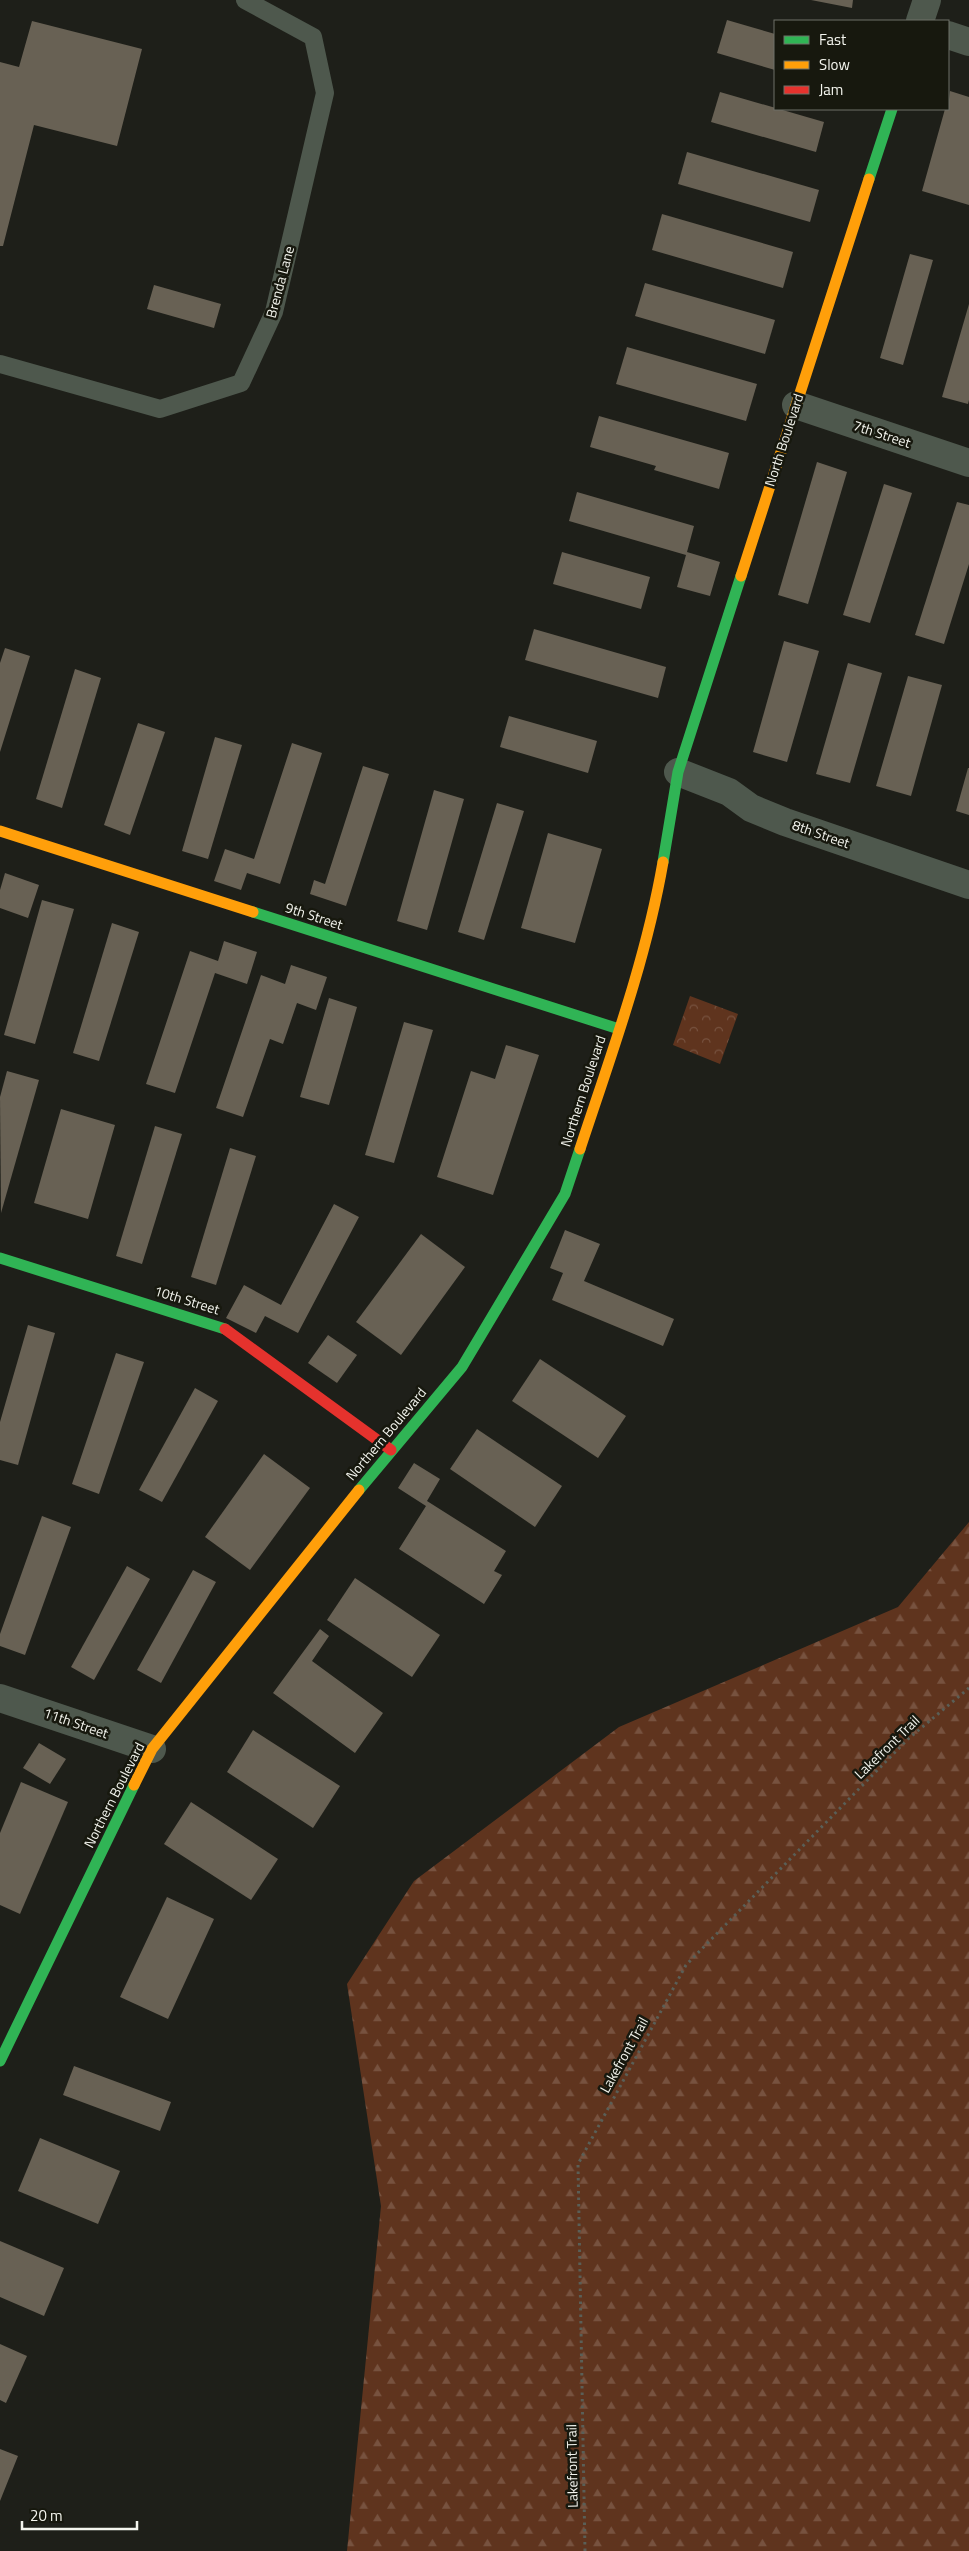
<svg xmlns="http://www.w3.org/2000/svg" width="969" height="2551" font-family="'Titillium Web',sans-serif">
<style>
.forest{fill:url(#forest-firs)}
.park{fill:url(#park-crowns)}
.building{fill:#686154}
.lines{fill:none;stroke-linecap:round;stroke-linejoin:round}
.path{stroke:#5a5f57;stroke-width:3;stroke-dasharray:2.5 4;stroke-linecap:butt}
.lane{stroke:#4e584d;stroke-width:18}
.street{stroke:#4e584d;stroke-width:28}
.fast{stroke:#30b455;stroke-width:11}
.slow{stroke:#ff9f0a;stroke-width:11}
.jam{stroke:#e5322d;stroke-width:11}
.labels{text-anchor:middle;stroke-width:5;stroke-linejoin:round;paint-order:stroke}
.street-label{font-size:14px;fill:#f4f5ee;stroke:#17180e}
</style>
<defs>
<pattern id="forest-firs" width="22" height="20" patternUnits="userSpaceOnUse" patternTransform="scale(1.25)"><rect width="22" height="20" fill="#5f341e"/><path d="M5 1l3.5 6h-7zM16 11l3.5 6h-7z" fill="#77523f"/></pattern>
<pattern id="park-crowns" width="20" height="18" patternUnits="userSpaceOnUse" patternTransform="scale(1.25)"><rect width="20" height="18" fill="#5f341e"/><path d="M2 6a3 3 0 1 1 6 0M12 15a3 3 0 1 1 6 0" fill="none" stroke="#77523f"/></pattern>
</defs>
<rect width="100%" height="100%" fill="#1e1f19"/>
<path class="forest" d="M969,1522V2551H347L381,2206L347,1984L414,1881L619,1727L898,1607Z"/>
<path class="park" d="M690,996L738,1014L720,1064L673,1045Z"/>
<g class="building">
<path d="M811,0H853L852,8Z"/>
<path d="M727,20L775,34V70L717,53Z"/>
<path d="M32,21L142,49L117,146L34,125L3,246H0V62L19,67Z"/>
<path d="M950,91L969,97V205L922,191L945,109H948Z"/>
<path d="M720,92L824,122L816,152L711,122Z"/>
<path d="M687,152L819,190L810,222L678,184Z"/>
<path d="M662,214L793,252L783,288L652,250Z"/>
<path d="M910,254L933,260L903,365L880,358Z"/>
<path d="M645,283L775,320L765,354L635,316Z"/>
<path d="M154,285L221,304L214,328L147,309Z"/>
<path d="M969,304V400L968,404L942,397Z"/>
<path d="M627,347L757,384L746,421L616,384Z"/>
<path d="M599,416L729,453L719,489L654,470L656,466L590,447Z"/>
<path d="M817,462L847,472L808,604L778,595Z"/>
<path d="M884,484L912,493L870,623L843,615Z"/>
<path d="M577,492L694,526L687,552L720,562L710,596L677,587L686,555L569,521Z"/>
<path d="M957,502L969,505V564L944,644L915,635Z"/>
<path d="M562,552L650,577L641,609L553,584Z"/>
<path d="M534,629L666,667L658,698L525,660Z"/>
<path d="M784,641L819,651L787,762L753,752Z"/>
<path d="M5,648L30,656L0,752V663Z"/>
<path d="M848,663L882,673L850,783L816,774Z"/>
<path d="M75,669L101,678L62,808L36,799Z"/>
<path d="M908,676L942,685L911,796L876,786Z"/>
<path d="M509,716L597,741L588,773L500,747Z"/>
<path d="M138,723L165,732L130,835L104,825Z"/>
<path d="M215,737L242,745L208,859L182,851Z"/>
<path d="M292,743L322,753L280,884L247,873L241,890L214,881L225,849L254,859Z"/>
<path d="M363,766L389,774L346,906L310,894L314,880L325,884Z"/>
<path d="M968,768H969V815L956,811Z"/>
<path d="M434,790L464,799L427,930L397,921Z"/>
<path d="M497,803L524,811L484,940L458,932Z"/>
<path d="M548,833L602,849L575,943L521,928Z"/>
<path d="M5,873L39,885L28,918L0,908V890Z"/>
<path d="M42,900L74,909L35,1044L4,1035Z"/>
<path d="M112,923L139,932L99,1061L73,1053Z"/>
<path d="M224,941L257,952L247,984L215,973L175,1093L146,1084L190,951L218,961Z"/>
<path d="M291,965L327,977L316,1010L297,1003L283,1044L270,1039L243,1117L216,1108L261,975L285,984Z"/>
<path d="M329,998L357,1007L329,1105L300,1097Z"/>
<path d="M404,1022L433,1030L394,1163L365,1155Z"/>
<path d="M506,1045L539,1055L493,1195L437,1177L471,1071L495,1079Z"/>
<path d="M7,1071L39,1080L1,1213L0,1097Z"/>
<path d="M61,1109L115,1125L88,1219L34,1203Z"/>
<path d="M155,1126L182,1134L142,1264L116,1256Z"/>
<path d="M230,1148L256,1156L216,1285L191,1277Z"/>
<path d="M334,1204L359,1217L298,1333L265,1316L256,1333L226,1318L244,1285L281,1305Z"/>
<path d="M565,1230L600,1244L584,1281L674,1319L663,1346L552,1300L563,1273L550,1268Z"/>
<path d="M421,1234L465,1267L401,1355L356,1322Z"/>
<path d="M28,1325L55,1333L18,1465L0,1460V1422Z"/>
<path d="M328,1335L357,1355L337,1383L308,1363Z"/>
<path d="M116,1353L144,1362L99,1494L72,1484Z"/>
<path d="M540,1359L626,1416L598,1458L512,1401Z"/>
<path d="M195,1388L218,1401L162,1502L139,1490Z"/>
<path d="M477,1429L562,1486L535,1527L450,1469Z"/>
<path d="M264,1454L310,1488L250,1570L205,1537Z"/>
<path d="M414,1463L440,1479L427,1501L506,1551L494,1571L502,1575L484,1604L399,1549L426,1506L398,1488Z"/>
<path d="M42,1516L71,1527L25,1655L0,1646V1634Z"/>
<path d="M127,1566L150,1579L94,1680L71,1667Z"/>
<path d="M193,1570L216,1582L161,1683L137,1670Z"/>
<path d="M355,1578L440,1635L412,1677L327,1620Z"/>
<path d="M320,1629L329,1636L312,1661L383,1713L355,1753L273,1693Z"/>
<path d="M253,1730L340,1786L313,1828L227,1772Z"/>
<path d="M39,1743L66,1759L50,1784L23,1768Z"/>
<path d="M21,1782L68,1802L20,1914L0,1905V1833Z"/>
<path d="M191,1802L278,1859L251,1900L164,1844Z"/>
<path d="M167,1897L214,1919L168,2019L120,1997Z"/>
<path d="M74,2066L171,2102L160,2131L63,2095Z"/>
<path d="M40,2138L120,2171L98,2224L18,2191Z"/>
<path d="M0,2241L64,2268L44,2316L0,2297Z"/>
<path d="M0,2344L27,2356L6,2403L0,2400Z"/>
<path d="M0,2449L18,2456L0,2501Z"/>
</g>
<g class="lines">
<path class="path" d="M585,2551L578,2164L686,1965L908,1739L969,1688"/>
<path class="lane" d="M0,364L160,409L241,383L274,312L325,93L313,37L245,0"/>
<g class="street">
<path d="M920,21L927,0"/>
<path d="M948,35L969,42"/>
<path d="M796,405L969,463"/>
<path d="M678,772L729,792L751,808L785,822L969,885"/>
<path d="M0,1698L152,1749"/>
</g>
<g class="fast">
<path d="M869,179L892,109"/>
<path d="M663,862L678,772L741,576"/>
<path d="M253,912L619,1029"/>
<path d="M0,1258L225,1329"/>
<path d="M359,1490L462,1367L565,1194L580,1149"/>
<path d="M0,2061L134,1785"/>
</g>
<g class="slow">
<path d="M741,576L869,179"/>
<path d="M0,831L253,912"/>
<path d="M580,1149C611,1055 646,960 663,862"/>
<path d="M134,1785L152,1749L359,1490"/>
</g>
<path class="jam" d="M225,1329L391,1450"/>
</g>
<g class="labels">
<g class="street-label">
<text transform="translate(280 282) rotate(-75)" y="5">Brenda Lane</text>
<text transform="translate(882 434) rotate(18)" y="5">7th Street</text>
<text transform="translate(784 440) rotate(-72)" y="5">North Boulevard</text>
<text transform="translate(821 834) rotate(19)" y="5">8th Street</text>
<text transform="translate(314 916) rotate(18)" y="5">9th Street</text>
<text transform="translate(583 1091) rotate(-72)" y="5">Northern Boulevard</text>
<text transform="translate(187 1300) rotate(17)" y="5">10th Street</text>
<text transform="translate(386 1434) rotate(-50)" y="5">Northern Boulevard</text>
<text transform="translate(76 1723) rotate(19)" y="5">11th Street</text>
<text transform="translate(887 1747) rotate(-44)" y="5">Lakefront Trail</text>
<text transform="translate(114 1795) rotate(-63)" y="5">Northern Boulevard</text>
<text transform="translate(624 2055) rotate(-61)" y="5">Lakefront Trail</text>
<text transform="translate(572 2466) rotate(-91)" y="5">Lakefront Trail</text>
</g>
</g>
<rect x="774" y="20" width="175" height="90" fill="#17180e" stroke="#6f7068"/>
<rect x="784" y="36" width="25" height="8" fill="#30b455" stroke="#6f7068"/>
<text x="819" y="45" font-size="15" fill="#f4f5ee">Fast</text>
<rect x="784" y="61" width="25" height="8" fill="#ff9f0a" stroke="#6f7068"/>
<text x="819" y="70" font-size="15" fill="#f4f5ee">Slow</text>
<rect x="784" y="86" width="25" height="8" fill="#e5322d" stroke="#6f7068"/>
<text x="819" y="95" font-size="15" fill="#f4f5ee">Jam</text>
<path d="M22 2521v8h115v-8" fill="none" stroke="#f4f5ee" stroke-width="2.5"/>
<text x="30" y="2521" font-size="15" fill="#f4f5ee" stroke="#17180e" stroke-width="4" paint-order="stroke">20 m</text>
</svg>
